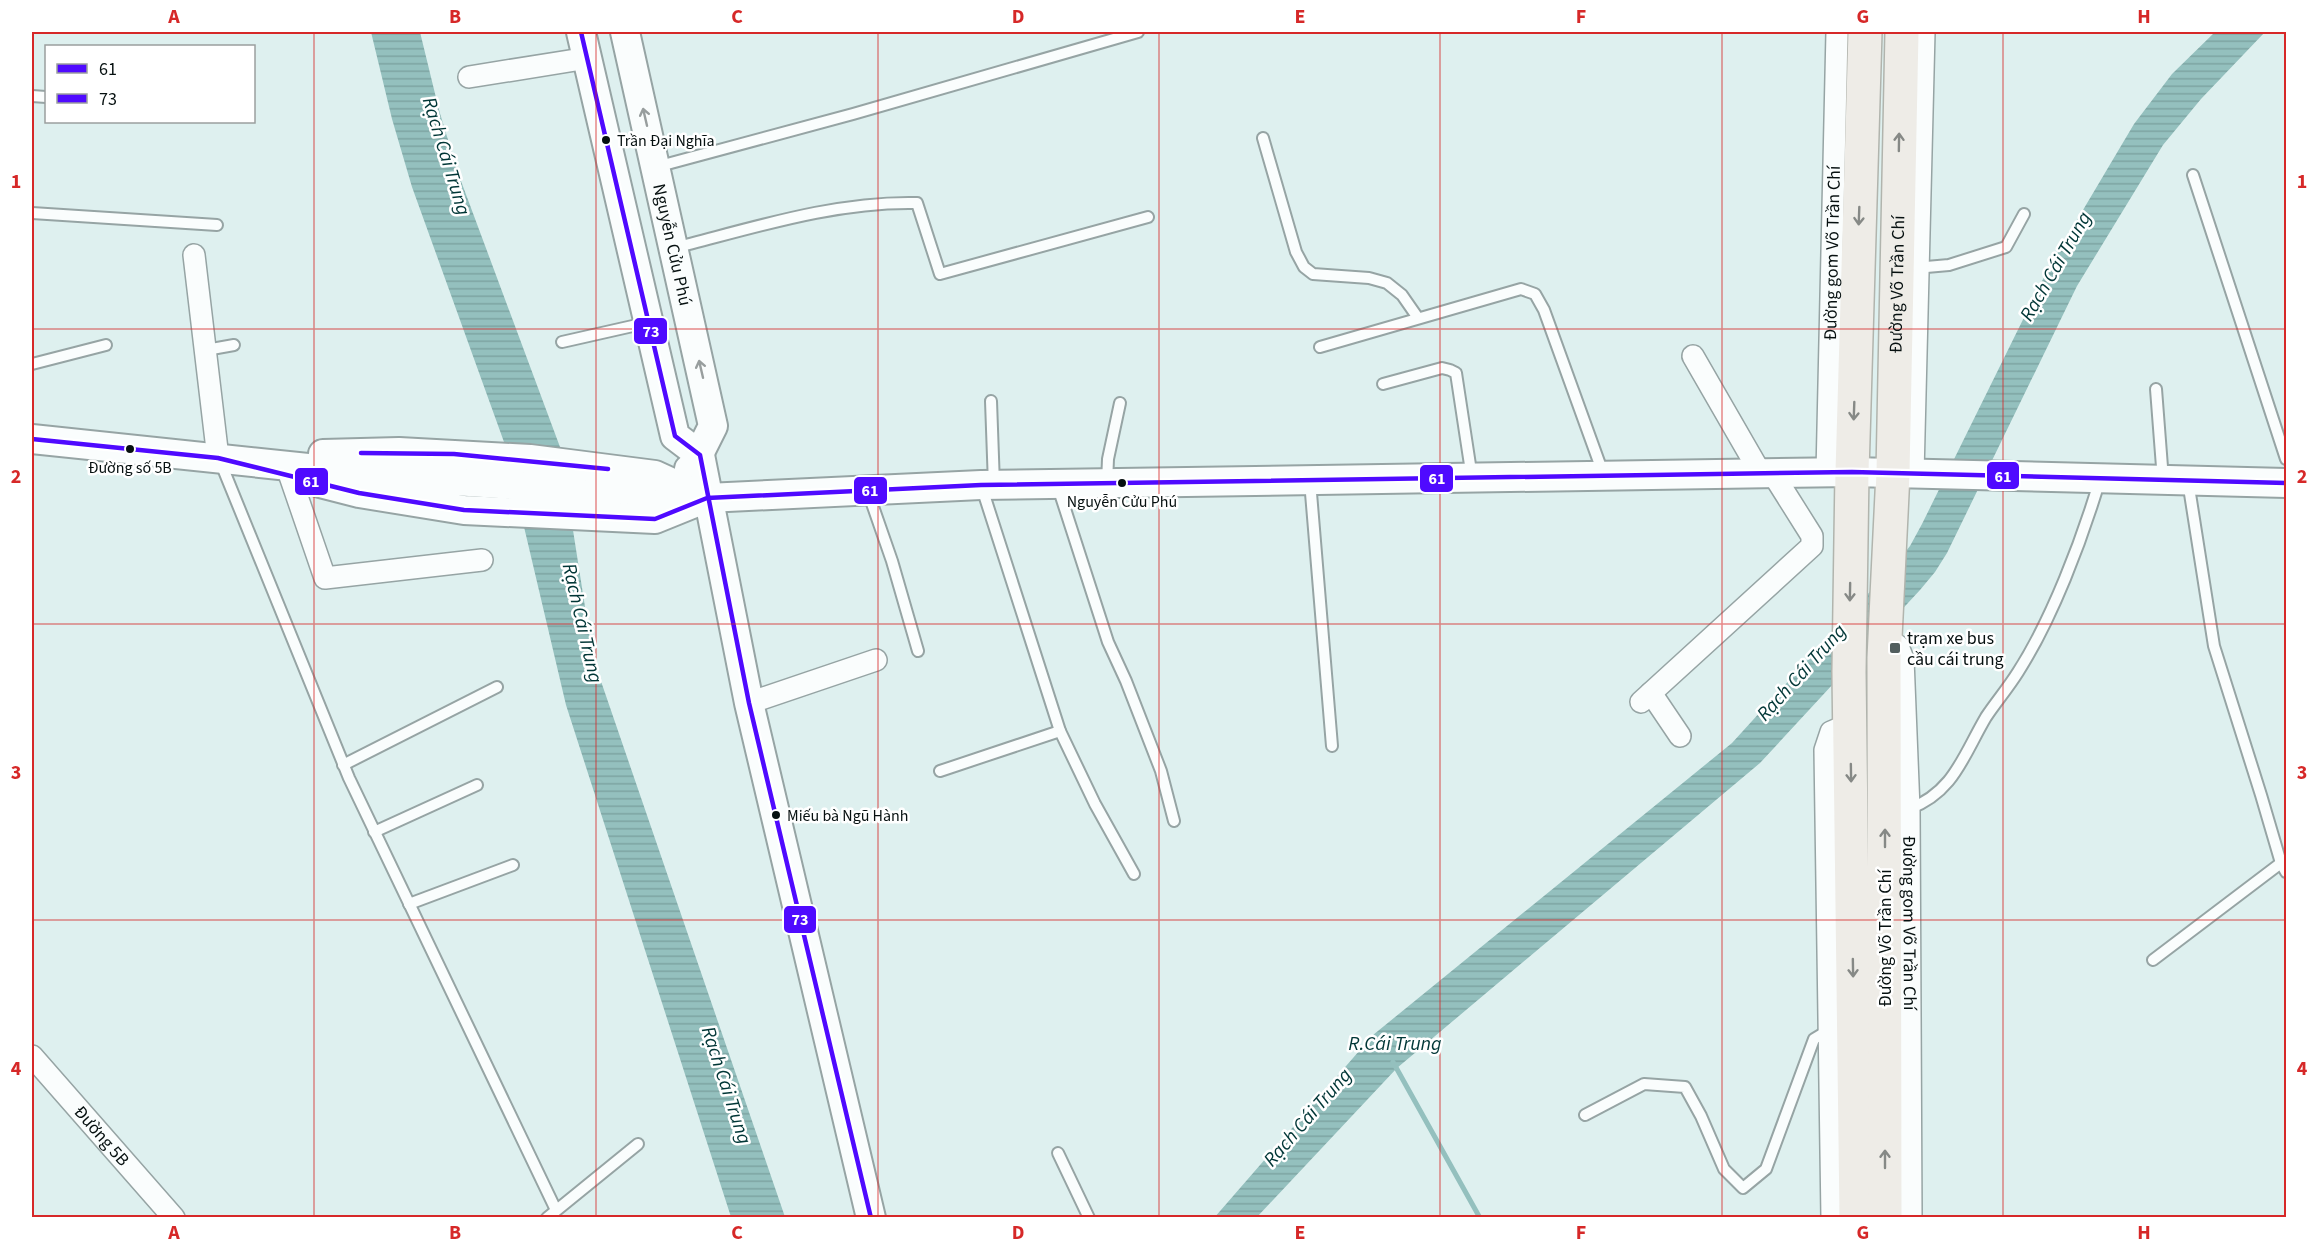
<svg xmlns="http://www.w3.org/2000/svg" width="2318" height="1249" font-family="'Source Sans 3',sans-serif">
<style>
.water{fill:url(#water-rules)}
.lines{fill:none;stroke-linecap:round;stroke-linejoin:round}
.stream{stroke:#94c0be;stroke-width:5}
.service-casing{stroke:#96a4a4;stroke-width:14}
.minor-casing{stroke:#96a4a4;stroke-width:24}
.secondary-casing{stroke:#96a4a4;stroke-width:32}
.trunk-casing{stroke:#b1b4ad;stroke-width:36}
.service{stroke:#fafdfd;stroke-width:10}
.minor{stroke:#fafdfd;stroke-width:21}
.secondary{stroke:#fafdfd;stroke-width:28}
.trunk{stroke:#eeece7;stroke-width:33}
.bus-1-casing{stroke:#fff;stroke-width:9}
.bus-2-casing{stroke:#fff;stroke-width:9}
.bus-1{stroke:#4f0aff;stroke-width:4.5}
.bus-2{stroke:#4f0aff;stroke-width:4.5}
.oneway{stroke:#989e9e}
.oneway2{stroke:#868986}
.grid{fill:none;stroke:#d62828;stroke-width:1.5;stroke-opacity:0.55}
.bus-dot{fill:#061010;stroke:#fff;stroke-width:2}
.poi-dot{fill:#525e5e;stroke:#fff;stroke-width:2}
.labels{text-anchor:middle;stroke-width:5;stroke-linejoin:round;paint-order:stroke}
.bus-label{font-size:16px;fill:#061010;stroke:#fff;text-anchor:start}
.street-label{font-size:18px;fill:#061010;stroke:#fff}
.poi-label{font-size:18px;fill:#061010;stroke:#fff;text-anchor:start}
.water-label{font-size:20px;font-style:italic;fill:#003636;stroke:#fff}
.line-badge{stroke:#fff;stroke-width:2}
.badge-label{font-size:16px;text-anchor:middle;font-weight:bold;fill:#fff}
.neatline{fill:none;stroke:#d62828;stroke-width:2}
.grid-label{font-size:20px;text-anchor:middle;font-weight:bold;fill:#d62828}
</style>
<defs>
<pattern id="water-rules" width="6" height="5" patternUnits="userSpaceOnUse" patternTransform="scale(1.5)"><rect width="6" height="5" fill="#94c0be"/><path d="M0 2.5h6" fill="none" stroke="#7ea4a2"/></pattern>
</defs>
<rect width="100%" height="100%" fill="#def0ef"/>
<g class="water">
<path d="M371,32H420L439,110L458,173L560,447L593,658L785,1217H731L566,705L504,442L412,187L392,119Z"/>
<path d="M2215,32H2265L2201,99L2163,145L2077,286L1947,553L1935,572L1920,590L1760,763L1397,1068L1257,1217L1214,1218L1373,1035L1732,743L1897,562L1910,546L1922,524L2048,269L2134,124L2172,74Z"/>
</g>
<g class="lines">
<path class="stream" d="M1393,1062L1480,1218"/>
<g class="service-casing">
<g id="service">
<path d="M32,96L46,97"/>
<path d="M1263,138L1296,252L1304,267L1313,274L1369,278L1387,283L1402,295L1418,318"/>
<path d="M656,167L853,114L1138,32"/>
<path d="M2193,175L2286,459"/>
<path d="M32,213L217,225"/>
<path d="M674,248C753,228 835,201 917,203L940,274L1148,217"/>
<path d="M1915,268L1949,265L2006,247L2024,214"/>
<path d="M562,342L646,323"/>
<path d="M1320,347L1521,289L1535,294L1544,310L1603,473"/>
<path d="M206,350L234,345"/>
<path d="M32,364L106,345"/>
<path d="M1383,384L1442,368L1450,370L1456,373L1472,478"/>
<path d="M2156,389L2163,480"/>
<path d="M991,401L994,485"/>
<path d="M220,461L349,778L556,1210"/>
<path d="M1310,481L1332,746"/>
<path d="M2188,481L2214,646L2261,795L2281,863L2286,872"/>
<path d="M1107,483L1108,459L1120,403"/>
<path d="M1057,484L1108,642L1126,681L1161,771L1174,821"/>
<path d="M981,485L1060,731L1095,804L1134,874"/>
<path d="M868,492L892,561L918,651"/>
<path d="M343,765L497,687"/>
<path d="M940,771L1060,731"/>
<path d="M1909,809C1954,792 1963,756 1986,717C1996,702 2008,688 2018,672C2052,619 2082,540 2100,479"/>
<path d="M374,832L477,785"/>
<path d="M409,904L513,865"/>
<path d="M2153,960L2281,863"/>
<path d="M1585,1115L1644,1084L1685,1087L1701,1116L1724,1169L1743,1188L1766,1169L1814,1039L1829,1030"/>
<path d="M1058,1153L1089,1218"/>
<path d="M547,1218L638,1144"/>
</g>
</g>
<g class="minor-casing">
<g id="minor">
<path d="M469,77L588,58"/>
<path d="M194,255L218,458"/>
<path d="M1693,356L1761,474"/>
<path id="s1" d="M1827,473L1837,32"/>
<path d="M1913,474L1924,32"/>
<path d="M290,476L325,578L482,560"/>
<path id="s2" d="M1885,637L1898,646L1903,659L1909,809L1911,1218"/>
<path d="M1651,693L1680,736"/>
<path d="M1641,702L1812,546V536L1773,474"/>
<path d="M749,703L876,660"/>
<path id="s3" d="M32,1056L174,1218"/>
<path d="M1832,1218L1825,750L1831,732L1850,724"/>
</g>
</g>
<g class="secondary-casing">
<g id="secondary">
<path d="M581,32L675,436L700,455L749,703L871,1218"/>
<path id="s4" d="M625,32L713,426L693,466L689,469"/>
<path d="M32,439L394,477L707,498L981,485L1852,472L2286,483"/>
<path d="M323,454L399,452L530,459L655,475L692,492"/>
<path d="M320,483L359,493L464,510L655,519L697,502"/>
</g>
</g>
<g class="trunk-casing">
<g id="trunk">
<path d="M1856,1218L1849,672L1852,472L1865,32"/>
<path id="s5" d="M1885,1218L1884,658L1893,473L1902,32"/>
</g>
</g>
<use href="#service" class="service"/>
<use href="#minor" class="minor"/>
<use href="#secondary" class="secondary"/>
<use href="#trunk" class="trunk"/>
<g class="bus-1-casing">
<g id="bus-1">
<path d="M32,439L218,458L359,493L464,510L655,519L707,498L981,485L1852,472L2286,483"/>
<path d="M361,453L454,454L608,469"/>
</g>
</g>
<g class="bus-2-casing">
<path id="bus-2" d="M581,32L675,436L700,455L749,703L871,1218"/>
</g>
<use href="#bus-1" class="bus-1"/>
<use href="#bus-2" class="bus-2"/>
</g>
<defs><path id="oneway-shaft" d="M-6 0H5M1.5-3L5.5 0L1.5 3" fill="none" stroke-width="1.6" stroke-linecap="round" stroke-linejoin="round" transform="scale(1.5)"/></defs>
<g class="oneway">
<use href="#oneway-shaft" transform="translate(645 117) rotate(-103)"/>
<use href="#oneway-shaft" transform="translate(701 369) rotate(-103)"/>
</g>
<g class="oneway2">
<use href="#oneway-shaft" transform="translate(1899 142) rotate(-89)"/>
<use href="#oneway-shaft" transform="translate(1859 216) rotate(92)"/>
<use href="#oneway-shaft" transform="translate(1854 411) rotate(92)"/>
<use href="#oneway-shaft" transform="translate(1850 592) rotate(91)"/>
<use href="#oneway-shaft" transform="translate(1851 773) rotate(89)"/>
<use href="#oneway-shaft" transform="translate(1885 838) rotate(-90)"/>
<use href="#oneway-shaft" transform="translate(1853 968) rotate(89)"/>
<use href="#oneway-shaft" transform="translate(1885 1159) rotate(-90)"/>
</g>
<path class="grid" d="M314,32V1218M596,32V1218M878,32V1218M1159,32V1218M1440,32V1218M1722,32V1218M2003,32V1218M32,329H2286M32,624H2286M32,920H2286"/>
<g class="bus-dot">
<circle cx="606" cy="140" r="5"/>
<circle cx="130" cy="449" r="5"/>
<circle cx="1122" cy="483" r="5"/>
<circle cx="776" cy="815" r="5"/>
</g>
<rect class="poi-dot" x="1889" y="642" width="12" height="12" rx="3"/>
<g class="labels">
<g class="bus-label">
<text x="617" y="146">Trần Đại Nghĩa</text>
<text x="130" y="473" text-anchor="middle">Đường số 5B</text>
<text x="1122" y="507" text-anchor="middle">Nguyễn Cửu Phú</text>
<text x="787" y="821">Miếu bà Ngũ Hành</text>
</g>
<g class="street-label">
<text dy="6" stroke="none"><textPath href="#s4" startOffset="218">Nguyễn Cửu Phú</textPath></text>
<text dy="6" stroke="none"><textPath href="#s1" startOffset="220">Đường gom Võ Trần Chí</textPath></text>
<text dy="6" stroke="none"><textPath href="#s5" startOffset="934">Đường Võ Trần Chí</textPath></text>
<text dy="6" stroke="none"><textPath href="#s2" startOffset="294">Đường gom Võ Trần Chí</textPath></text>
<text transform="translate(1885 938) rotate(-90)" y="6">Đường Võ Trần Chí</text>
<text dy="6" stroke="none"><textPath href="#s3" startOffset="106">Đường 5B</textPath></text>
</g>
<g class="poi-label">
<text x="1907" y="644">trạm xe bus<tspan x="1907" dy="21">cầu cái trung</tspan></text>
</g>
<g class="water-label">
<text transform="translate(447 156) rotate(73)" y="7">Rạch Cái Trung</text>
<text transform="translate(2055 266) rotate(-60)" y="7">Rạch Cái Trung</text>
<text transform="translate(583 623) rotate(77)" y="7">Rạch Cái Trung</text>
<text transform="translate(1801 672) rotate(-48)" y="7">Rạch Cái Trung</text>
<text x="1395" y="1050">R.Cái Trung</text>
<text transform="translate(727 1085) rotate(72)" y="7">Rạch Cái Trung</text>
<text transform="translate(1307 1117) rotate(-49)" y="7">Rạch Cái Trung</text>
</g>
</g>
<g class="line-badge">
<rect x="633" y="317" width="35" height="28" rx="6" fill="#4f0aff"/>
<rect x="1986" y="461" width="34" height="29" rx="6" fill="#4f0aff"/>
<rect x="1419" y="464" width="35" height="29" rx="6" fill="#4f0aff"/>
<rect x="294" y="467" width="35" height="29" rx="6" fill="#4f0aff"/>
<rect x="853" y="476" width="35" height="29" rx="6" fill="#4f0aff"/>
<rect x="783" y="905" width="34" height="29" rx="6" fill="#4f0aff"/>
</g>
<g class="badge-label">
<text x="651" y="337">73</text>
<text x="2003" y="482">61</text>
<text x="1437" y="484">61</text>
<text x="311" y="487">61</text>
<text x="870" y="496">61</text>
<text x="800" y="925">73</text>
</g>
<rect width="2318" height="1249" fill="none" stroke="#ffffff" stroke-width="66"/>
<rect x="45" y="45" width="210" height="78" fill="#ffffff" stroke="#9b9f9f" stroke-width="1.5"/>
<rect x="57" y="64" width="30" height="9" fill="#4f0aff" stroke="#9b9f9f" stroke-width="1.5"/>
<text x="99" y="75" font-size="18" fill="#061010">61</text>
<rect x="57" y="94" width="30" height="9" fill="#4f0aff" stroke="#9b9f9f" stroke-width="1.5"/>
<text x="99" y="105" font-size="18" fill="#061010">73</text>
<rect x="33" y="33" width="2252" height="1183" class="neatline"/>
<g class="grid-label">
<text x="174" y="23">A</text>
<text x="455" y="23">B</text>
<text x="737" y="23">C</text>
<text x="1018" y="23">D</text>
<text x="1300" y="23">E</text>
<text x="1581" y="23">F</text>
<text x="1863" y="23">G</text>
<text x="2144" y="23">H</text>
<text x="16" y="188">1</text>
<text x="2302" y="188">1</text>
<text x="16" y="483">2</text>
<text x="2302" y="483">2</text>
<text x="16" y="779">3</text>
<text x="2302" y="779">3</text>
<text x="16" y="1075">4</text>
<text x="2302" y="1075">4</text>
<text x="174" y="1239">A</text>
<text x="455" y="1239">B</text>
<text x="737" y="1239">C</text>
<text x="1018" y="1239">D</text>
<text x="1300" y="1239">E</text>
<text x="1581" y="1239">F</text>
<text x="1863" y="1239">G</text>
<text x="2144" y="1239">H</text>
</g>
</svg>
